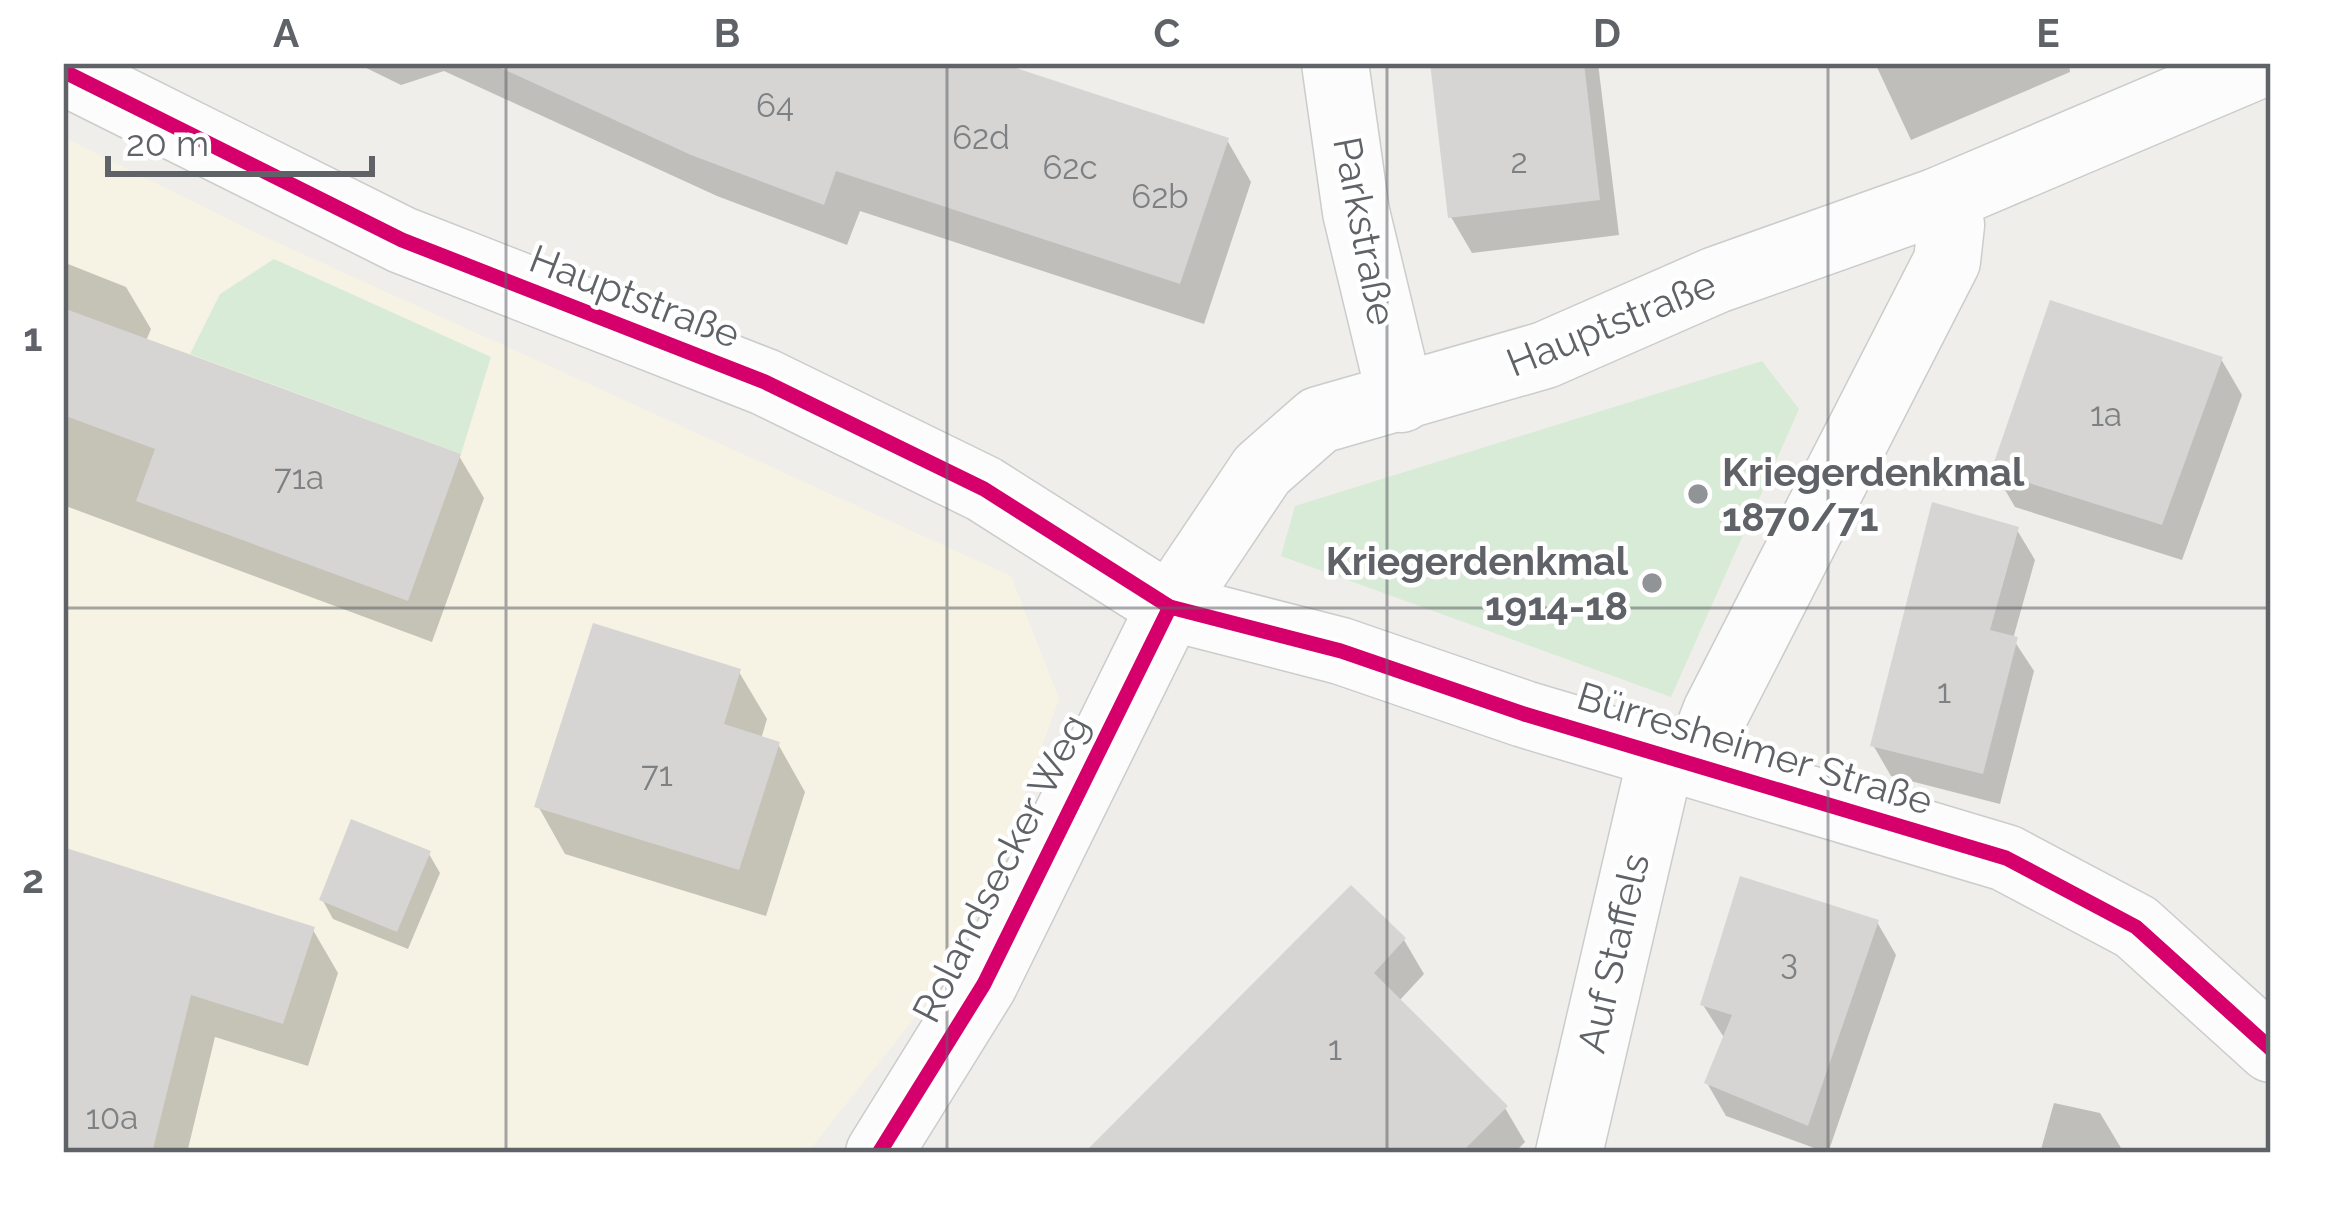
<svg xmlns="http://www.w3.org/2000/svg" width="2334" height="1216" font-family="Raleway,sans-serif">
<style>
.commercial{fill:#f7f3e4}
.green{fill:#d8ebd6}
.shadow{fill:#0003}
.building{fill:#d6d5d3}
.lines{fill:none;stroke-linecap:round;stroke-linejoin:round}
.minor-casing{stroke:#cbcccc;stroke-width:69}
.minor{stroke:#fdfcfc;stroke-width:66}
.cycleway-casing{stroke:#fff;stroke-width:22}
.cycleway{stroke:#d6006c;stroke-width:15}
.grid{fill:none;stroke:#5f6368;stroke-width:3;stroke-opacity:0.55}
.poi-dot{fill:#919496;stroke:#fff;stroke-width:4.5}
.labels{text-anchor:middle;stroke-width:9;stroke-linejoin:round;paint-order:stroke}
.number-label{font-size:33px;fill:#7e8184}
.street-label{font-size:39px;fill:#5f6368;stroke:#fff}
.poi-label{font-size:39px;font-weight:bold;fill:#5f6368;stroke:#fff;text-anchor:start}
.neatline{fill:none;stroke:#5f6368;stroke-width:4.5}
.grid-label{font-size:39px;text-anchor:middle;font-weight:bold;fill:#5f6368}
</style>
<rect width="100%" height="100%" fill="#efeeea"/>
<path class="commercial" d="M63,137L252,231L1011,576L1059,699L1019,810L928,1001L807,1153H63Z"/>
<g class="green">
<path d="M274,259L491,357L461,454L190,354L220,294Z"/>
<path d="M1762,361L1799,409L1671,697L1281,556L1295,506Z"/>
</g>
<g class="shadow">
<path d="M356,63H992L1227,140L1251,182L1204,324L860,211L847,245L717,196L444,71L401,85Z"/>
<path d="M1433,63H1598L1619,235L1472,253L1451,217Z"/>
<path d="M1875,63H2069L2070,72L1911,140Z"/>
<path d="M63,262L126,287L151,329L146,341L459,456L484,498L432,642L63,505Z"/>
<path d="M2221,359L2242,395L2182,560L2015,507L1994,471Z"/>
<path d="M2017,530L2035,560L2013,639L2034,671L2000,804L1891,776L1873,745Z"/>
<path d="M739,672L767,719L761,739L778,744L805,792L766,916L565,854L538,806Z"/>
<path d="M63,850L313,930L338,973L308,1066L215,1037L187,1153H63Z"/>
<path d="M429,854L440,873L408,949L333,919L322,899Z"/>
<path d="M1877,922L1896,955L1828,1153L1726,1116L1707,1083L1725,1039L1703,1005Z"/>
<path d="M1404,940L1424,974L1399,1001L1505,1108L1525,1142L1514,1153H1087Z"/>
<path d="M2054,1103L2100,1113L2124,1153H2040Z"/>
</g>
<g class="building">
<path d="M490,63H1001L1229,138L1180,284L836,171L824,205L691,155Z"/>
<path d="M1430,63H1584L1600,200L1448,218Z"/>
<path d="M2050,300L2223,357L2162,525L1991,471Z"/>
<path d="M63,308L461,454L408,601L136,501L155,449L63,415Z"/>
<path d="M1932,502L2019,527L1990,630L2018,637L1983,774L1870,746Z"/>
<path d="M593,623L741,669L724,724L780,742L739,870L534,807Z"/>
<path d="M351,819L431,851L397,932L319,900Z"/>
<path d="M63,847L315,927L283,1024L191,995L152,1153H63Z"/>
<path d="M1740,876L1879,920L1808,1126L1704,1083L1732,1015L1700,1005Z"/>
<path d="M1351,885L1406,938L1374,973L1508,1106L1461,1153H1084Z"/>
</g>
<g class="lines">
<g class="minor-casing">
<g id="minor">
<path d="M1335,63L1356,212L1401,399"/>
<path d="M63,71L402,240L765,382L984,489L1170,607L1341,651L1524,714L2006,858L2136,927L2271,1049"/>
<path d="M1696,764L1716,712L1947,261L1951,225L1938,201"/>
<path d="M879,1153L984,984L1170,607L1262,470L1319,420L1545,355L1716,280L1938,201L2263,63"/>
<path d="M1569,1153L1662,754"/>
</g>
</g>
<use href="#minor" class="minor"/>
<g class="cycleway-casing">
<g id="cycleway">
<path d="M63,71L402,240L765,382L984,489L1170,607L1341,651L1524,714L2006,858L2136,927L2271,1049"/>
<path d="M879,1153L984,984L1170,607"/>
</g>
</g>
<use href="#cycleway" class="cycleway"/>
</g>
<path class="grid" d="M506,63V1153M947,63V1153M1387,63V1153M1828,63V1153M63,608H2271"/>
<g class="poi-dot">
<circle cx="1698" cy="494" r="12"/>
<circle cx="1652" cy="583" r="12"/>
</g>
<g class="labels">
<g class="number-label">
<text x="775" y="117">64</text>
<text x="981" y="149">62d</text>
<text x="1519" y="173">2</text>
<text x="1070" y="179">62c</text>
<text x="1160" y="208">62b</text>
<text x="2106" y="426">1a</text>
<text x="299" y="489">71a</text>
<text x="1944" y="703">1</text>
<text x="657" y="786">71</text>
<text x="1789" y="974">3</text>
<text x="1335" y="1060">1</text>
<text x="112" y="1129">10a</text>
</g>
<g class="street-label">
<text transform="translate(1365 231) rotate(79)" y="14">Parkstraße</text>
<text transform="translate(635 296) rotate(21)" y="14">Hauptstraße</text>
<text transform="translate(1611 323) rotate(-22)" y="14">Hauptstraße</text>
<text transform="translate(1755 748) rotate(17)" y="14">Bürresheimer Straße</text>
<text transform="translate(1000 868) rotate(-63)" y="14">Rolandsecker Weg</text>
<text transform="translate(1613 953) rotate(-77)" y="14">Auf Staffels</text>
</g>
<g class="poi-label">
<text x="1722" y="486">Kriegerdenkmal<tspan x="1722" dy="45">1870/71</tspan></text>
<text x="1628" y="575" text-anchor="end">Kriegerdenkmal<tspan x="1628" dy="45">1914-18</tspan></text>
</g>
</g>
<rect width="2334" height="1216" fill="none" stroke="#ffffff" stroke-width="132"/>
<path d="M108 156v18h264v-18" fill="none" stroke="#5f6368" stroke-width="6"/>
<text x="126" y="156" font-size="36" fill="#5f6368" stroke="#ffffff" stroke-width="9" paint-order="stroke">20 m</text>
<rect x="66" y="66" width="2202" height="1084" class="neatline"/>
<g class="grid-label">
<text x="286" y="47">A</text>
<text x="727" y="47">B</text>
<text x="1167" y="47">C</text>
<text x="1607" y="47">D</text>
<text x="2048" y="47">E</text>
<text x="33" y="351">1</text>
<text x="33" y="893">2</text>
</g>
</svg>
